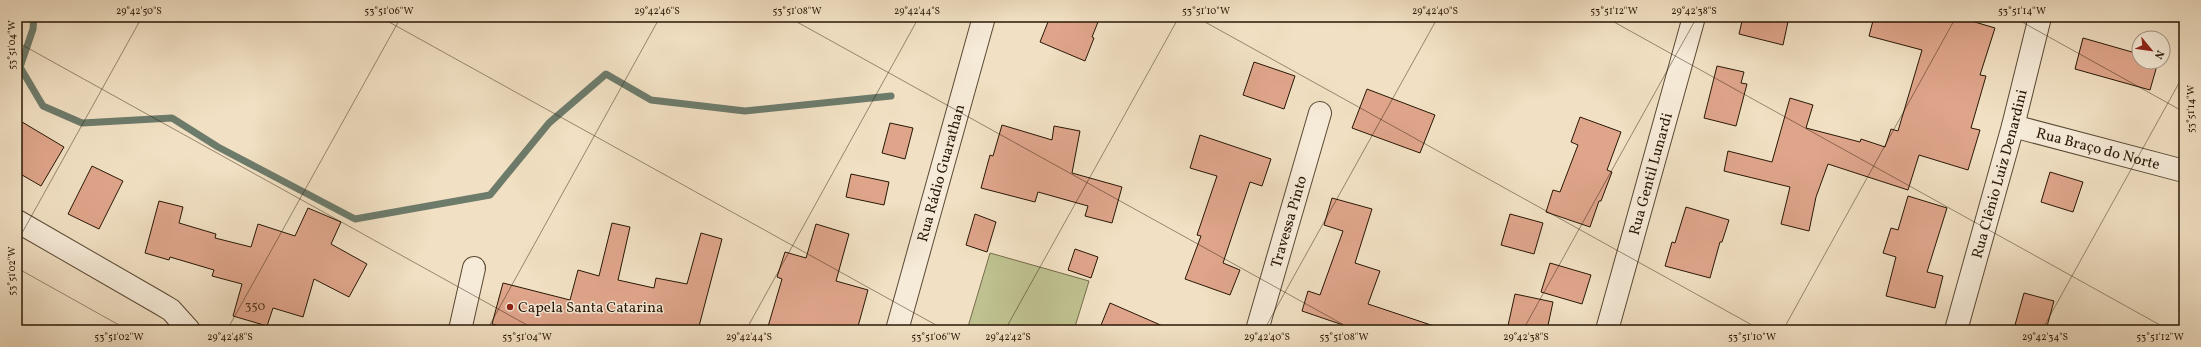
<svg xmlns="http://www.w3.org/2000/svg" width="2201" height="347" font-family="Vollkorn,serif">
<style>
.green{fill:#bfc190;stroke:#746c4a}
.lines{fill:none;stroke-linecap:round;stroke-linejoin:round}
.stream{stroke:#6d7b6b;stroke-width:7}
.building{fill:#dfa58b;stroke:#281705}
.street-casing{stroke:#5a4934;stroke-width:24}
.street{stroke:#f6ebd8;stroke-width:22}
.ticks{fill:none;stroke:#281705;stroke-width:1;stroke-opacity:0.45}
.poi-dot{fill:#8f2418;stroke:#f6ebd8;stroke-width:1.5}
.labels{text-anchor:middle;stroke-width:3;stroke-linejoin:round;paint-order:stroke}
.number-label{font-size:13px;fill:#563a26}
.street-label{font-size:15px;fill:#281705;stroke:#f6ebd8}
.poi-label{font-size:15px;fill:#281705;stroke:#f6ebd8;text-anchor:start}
.neatline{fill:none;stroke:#281705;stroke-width:1.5}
.ticks-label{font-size:10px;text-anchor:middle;fill:#281705}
</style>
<rect width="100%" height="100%" fill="#f1e0c3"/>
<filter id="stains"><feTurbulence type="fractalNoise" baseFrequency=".005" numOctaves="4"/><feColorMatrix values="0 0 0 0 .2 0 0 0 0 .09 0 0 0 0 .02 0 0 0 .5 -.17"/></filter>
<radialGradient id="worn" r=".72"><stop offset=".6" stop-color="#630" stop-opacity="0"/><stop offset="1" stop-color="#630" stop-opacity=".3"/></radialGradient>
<path class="green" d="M990,253L1089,281L1074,330H967Z"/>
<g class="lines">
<path class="stream" d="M34,17L33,29L20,67L43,106L82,123L172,118L218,147L355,219L490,195L549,123L606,74L651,100L745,111L891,96"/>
</g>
<g class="building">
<path d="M1050,17H1100L1092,37L1094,38L1085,61L1040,42Z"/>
<path d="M1743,17H1789L1783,45L1739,34Z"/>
<path d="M1874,17H1958L1995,28L1980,75L1986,76L1971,128L1980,130L1968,170L1919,155L1908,190L1828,164L1816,197L1809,231L1781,224L1790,187L1724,171L1728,151L1772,162L1790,98L1813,105L1806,128L1860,142L1861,139L1885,147L1891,129L1898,131L1922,50L1869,36Z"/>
<path d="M2083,38L2139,54V62H2158L2150,90L2075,69Z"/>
<path d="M1254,62L1295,76L1284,109L1243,95Z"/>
<path d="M1717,66L1744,72L1741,83L1747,84L1736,126L1704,118Z"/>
<path d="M1367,89L1435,115L1420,153L1352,128Z"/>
<path d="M1580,117L1621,132L1607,170L1612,172L1601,201H1599L1590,227L1546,212L1553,190L1560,192L1578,145L1571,142Z"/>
<path d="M17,119L64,147L41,186L17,172Z"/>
<path d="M890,123L913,128L905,159L882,153Z"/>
<path d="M1002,125L1052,140L1054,126L1080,131L1072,173L1122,187L1112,223L1085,216L1088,206L1038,192L1035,202L981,188L990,155L993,156Z"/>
<path d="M1200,135L1271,159L1262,186L1250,182L1223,263L1240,270L1230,295L1185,279L1201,236L1197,235L1217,176L1190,168Z"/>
<path d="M92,166L123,181L99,229L68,214Z"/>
<path d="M2050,172L2083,182L2073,212L2041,202Z"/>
<path d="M851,174L889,182L884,205L846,197Z"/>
<path d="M1908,196L1947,208L1927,272L1943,276L1935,308L1886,296L1896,257L1883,253L1891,228L1898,230Z"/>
<path d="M1332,198L1372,209L1355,263L1380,271L1368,304L1434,326V330H1342L1343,325L1302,311L1308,291L1320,295L1343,231L1324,225Z"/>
<path d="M159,201L183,207L179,223L216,234L215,238L251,247L258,224L295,236L308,208L341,222L331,244L367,264L349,297L314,279L303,317L273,308L267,326L233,316L242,284L212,276L214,270L170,257L169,260L145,253Z"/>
<path d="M1686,207L1729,220L1722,242H1720L1710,278L1665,266L1672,242L1675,243Z"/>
<path d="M975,214L996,222L987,252L966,245Z"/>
<path d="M1510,214L1543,223L1534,254L1501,245Z"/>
<path d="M612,223L630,227L618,280L654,288L656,278L687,284L701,233L722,239L698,330H515L492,324L503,283L570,300L578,270L599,276Z"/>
<path d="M816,224L849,234L836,281L868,290L857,330H767L782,279L777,277L785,252L806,258Z"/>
<path d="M1075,249L1098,257L1091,278L1068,270Z"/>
<path d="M1550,263L1591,275L1582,304L1541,292Z"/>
<path d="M2024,293L2054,301L2046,330H2033L2015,325Z"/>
<path d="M1515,294L1553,302L1547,330H1507Z"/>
<path d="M1110,303L1172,330H1099Z"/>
</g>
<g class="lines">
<g class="street-casing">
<g id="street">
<path id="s1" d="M2013,126L2184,171"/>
<path d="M17,221L161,304L171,310L189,330"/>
<path d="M460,330L474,268"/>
<path id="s2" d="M897,330L984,17"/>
<path id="s3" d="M1257,330L1320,113"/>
<path id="s4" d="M1607,330L1694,17"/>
<path id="s5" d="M1956,330L2013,126L2040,17"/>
</g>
</g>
<use href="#street" class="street"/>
</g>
<path class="ticks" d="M380,17L945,330M788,17L1353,330M1196,17L1761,330M1605,17L2169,330M2013,17L2184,112M17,42L536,330M17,242L142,17M17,268L128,330M227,330L401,17M487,330L660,17M746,330L919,17M1005,330L1179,17M1264,330L1438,17M1523,330L1697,17M1783,330L1956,17M2042,330L2184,74"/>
<circle class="poi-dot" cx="510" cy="307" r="4"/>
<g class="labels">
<g class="number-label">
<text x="255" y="310">350</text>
</g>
<g class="street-label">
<text dy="5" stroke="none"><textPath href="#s1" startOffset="88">Rua Braço do Norte</textPath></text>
<text dy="5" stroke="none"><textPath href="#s2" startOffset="163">Rua Rádio Guarathan</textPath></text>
<text dy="5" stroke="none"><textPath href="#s4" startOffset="162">Rua Gentil Lunardi</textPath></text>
<text dy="5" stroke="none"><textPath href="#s5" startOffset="162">Rua Clênio Luiz Denardini</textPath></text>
<text dy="5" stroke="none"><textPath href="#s3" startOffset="113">Travessa Pinto</textPath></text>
</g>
<g class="poi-label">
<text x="518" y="312">Capela Santa Catarina</text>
</g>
</g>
<rect width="2201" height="347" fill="none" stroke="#f1e0c3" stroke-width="44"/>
<g transform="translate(2151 50) rotate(119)"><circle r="19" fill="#f6ebd8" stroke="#a49684"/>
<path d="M0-3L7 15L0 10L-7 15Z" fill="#8f2418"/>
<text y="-6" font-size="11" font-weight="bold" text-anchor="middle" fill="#281705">N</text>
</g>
<rect x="22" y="22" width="2157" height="303" class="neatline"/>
<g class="ticks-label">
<text x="139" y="14">29°42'50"S</text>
<text x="389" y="14">53°51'06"W</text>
<text x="657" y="14">29°42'46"S</text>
<text x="797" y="14">53°51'08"W</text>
<text x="917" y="14">29°42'44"S</text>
<text x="1206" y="14">53°51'10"W</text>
<text x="1435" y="14">29°42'40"S</text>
<text x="1614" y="14">53°51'12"W</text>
<text x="1694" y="14">29°42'38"S</text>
<text x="2022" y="14">53°51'14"W</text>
<text transform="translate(11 45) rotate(-90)" y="4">53°51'04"W</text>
<text transform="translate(2190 109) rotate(-90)" y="4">53°51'14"W</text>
<text transform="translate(11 271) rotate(-90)" y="4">53°51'02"W</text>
<text x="119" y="340">53°51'02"W</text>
<text x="230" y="340">29°42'48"S</text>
<text x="527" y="340">53°51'04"W</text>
<text x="749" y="340">29°42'44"S</text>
<text x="936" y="340">53°51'06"W</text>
<text x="1008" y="340">29°42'42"S</text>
<text x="1267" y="340">29°42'40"S</text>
<text x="1344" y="340">53°51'08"W</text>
<text x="1526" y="340">29°42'38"S</text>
<text x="1752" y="340">53°51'10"W</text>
<text x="2045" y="340">29°42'34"S</text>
<text x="2160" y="340">53°51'12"W</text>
</g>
<rect width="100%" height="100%" filter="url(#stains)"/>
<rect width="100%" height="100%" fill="url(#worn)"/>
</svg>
